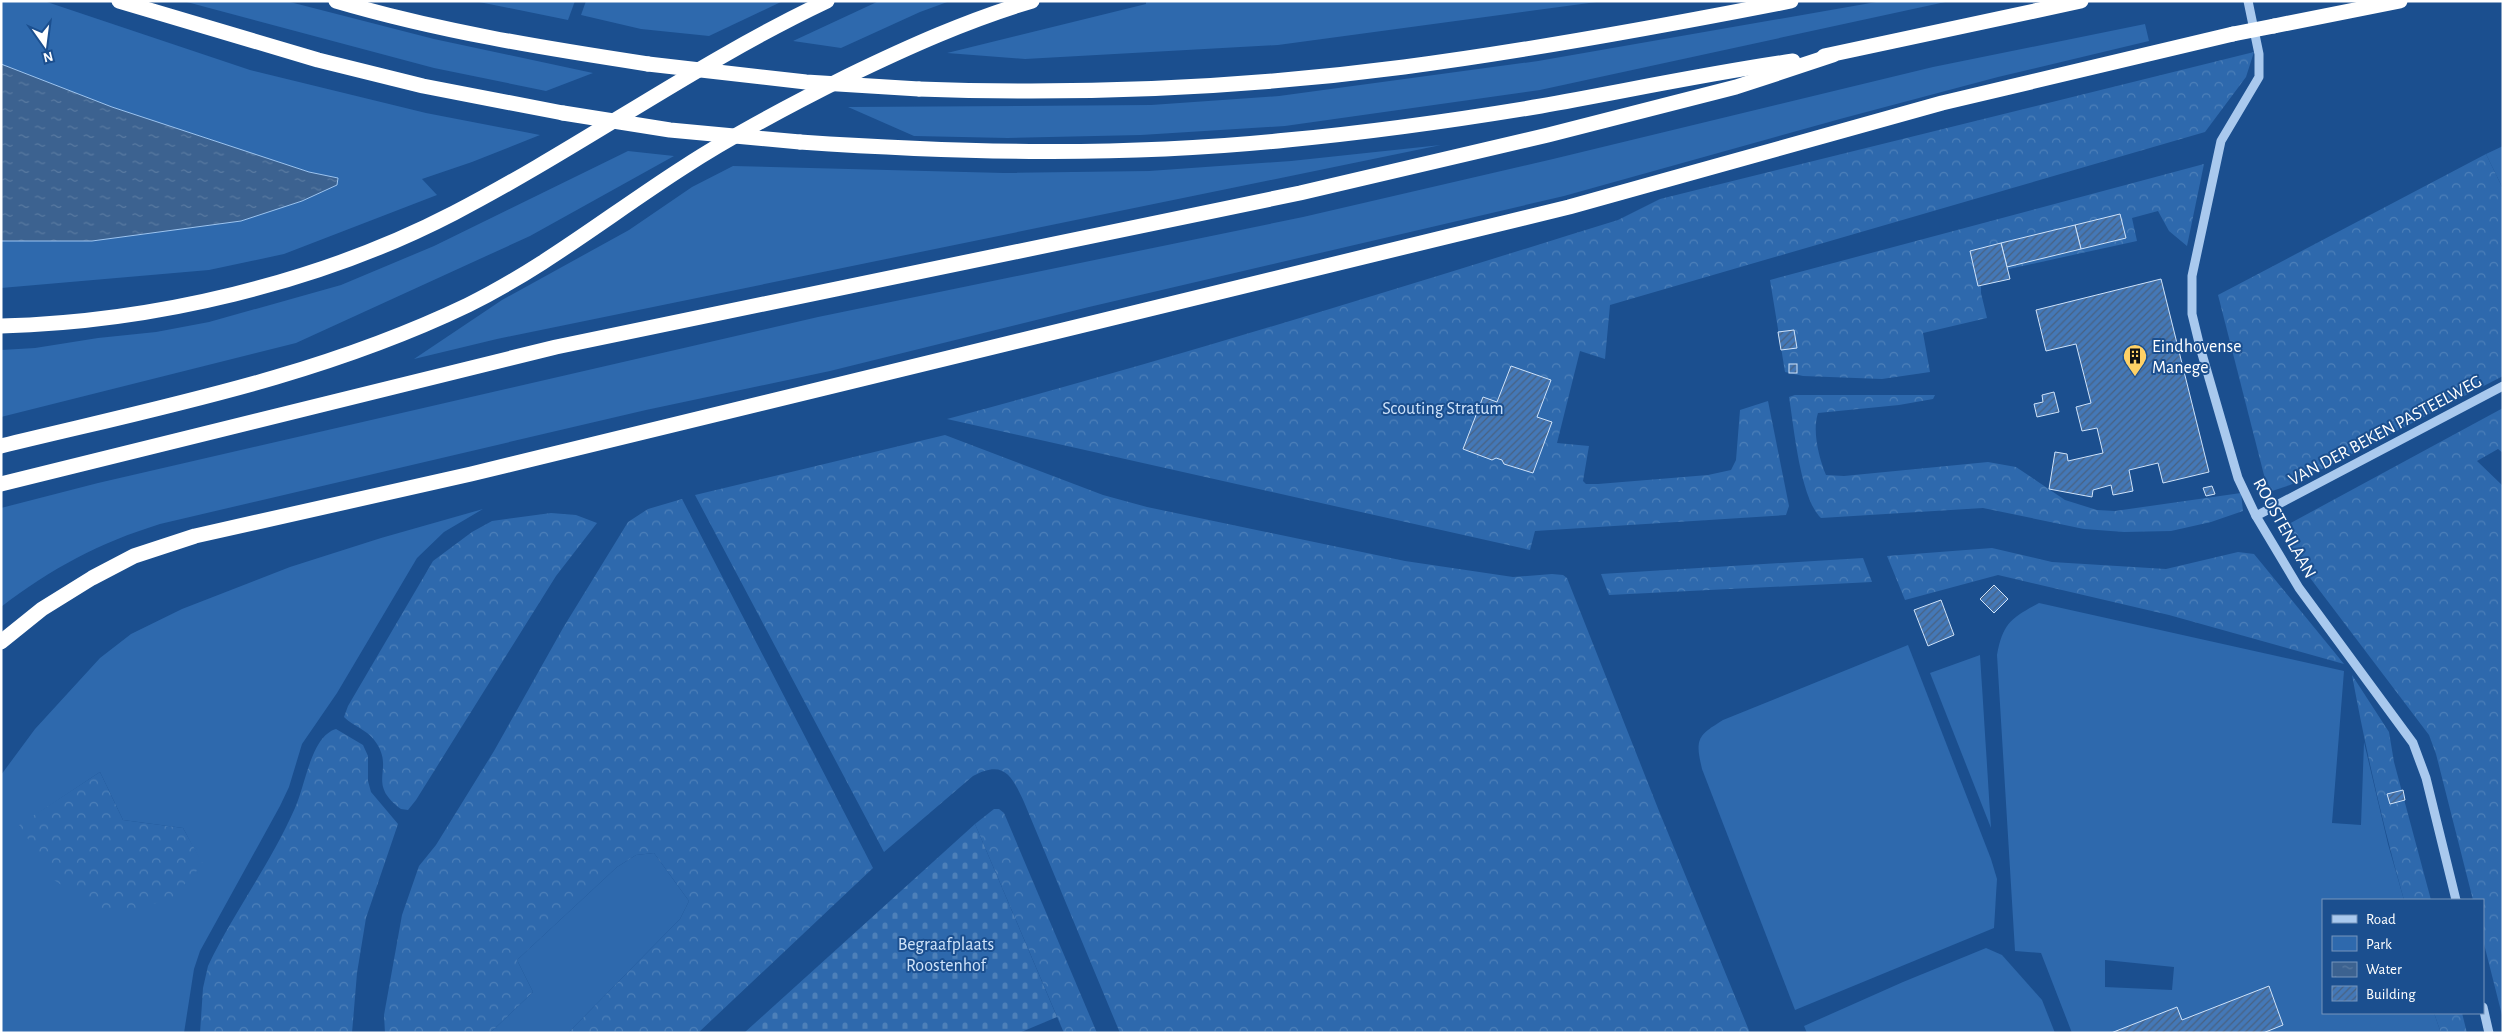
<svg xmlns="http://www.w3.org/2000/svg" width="2504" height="1034" font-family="'Alegreya Sans',sans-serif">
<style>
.green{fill:#2e69ad;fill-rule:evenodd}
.forest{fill:url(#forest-crowns)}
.cemetery{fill:url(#cemetery-stones)}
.water{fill:url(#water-ripples);stroke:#9cc4f0}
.building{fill:url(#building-hatch);stroke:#cfe3fa}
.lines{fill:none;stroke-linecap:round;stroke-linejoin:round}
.minor{stroke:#a9c9ee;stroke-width:9}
.highway{stroke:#fff;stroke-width:15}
.highway-bridge{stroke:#fff;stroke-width:15}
.labels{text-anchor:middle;stroke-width:4;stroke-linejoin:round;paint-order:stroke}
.poi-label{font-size:18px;fill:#fff;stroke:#1b4f8f;text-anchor:start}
.park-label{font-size:18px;fill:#cfe3fa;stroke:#1b4f8f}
.street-label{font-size:18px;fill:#fff;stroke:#1b4f8f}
</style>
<defs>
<pattern id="forest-crowns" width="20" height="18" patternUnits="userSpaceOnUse" patternTransform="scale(1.25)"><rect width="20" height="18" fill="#2e69ad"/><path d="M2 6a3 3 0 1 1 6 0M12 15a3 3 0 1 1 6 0" fill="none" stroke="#4d80b9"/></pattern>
<pattern id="cemetery-stones" width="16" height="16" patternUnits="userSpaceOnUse" patternTransform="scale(1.25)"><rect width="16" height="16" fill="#2e69ad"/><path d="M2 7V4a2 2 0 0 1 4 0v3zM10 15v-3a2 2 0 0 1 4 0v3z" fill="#4d80b9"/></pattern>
<pattern id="water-ripples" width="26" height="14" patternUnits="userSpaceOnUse" patternTransform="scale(1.25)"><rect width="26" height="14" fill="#3c6290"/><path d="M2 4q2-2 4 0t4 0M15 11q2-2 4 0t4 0" fill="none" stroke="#597aa1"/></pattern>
<pattern id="building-hatch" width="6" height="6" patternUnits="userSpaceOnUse" patternTransform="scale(1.25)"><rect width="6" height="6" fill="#4478b7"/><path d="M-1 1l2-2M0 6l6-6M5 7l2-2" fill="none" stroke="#486282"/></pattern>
</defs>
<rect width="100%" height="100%" fill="#1b4f8f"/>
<g class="green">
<path d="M1,1H44L250,70L426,113L540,135L472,162L422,179L437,195L284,254L209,270L1,288V241H92L241,221L302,201L337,185L338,178L309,172L112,107L1,64Z"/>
<path d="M183,1H286L434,39L593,73L546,91L434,68Z"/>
<path d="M474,1H575L568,20Z"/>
<path d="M586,1H783L709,36L641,29L581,15Z"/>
<path d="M879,1H950L920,12L841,48L793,41Z"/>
<path d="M1146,1H1604L1278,45L1025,59L947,53L1146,4Z"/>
<path d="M1882,1H1950L1540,90L1285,126L1141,135L1008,138L914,136L848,107L1151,105L1279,96L1538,61Z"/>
<path d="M2145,24L2149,41L1998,77L1840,119L1564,196L1089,307L830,371L646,410L160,524C99,543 52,568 1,607V508L98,483L818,317L1303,217L1553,159L1933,67Z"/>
<path d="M1441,145L497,339L414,359L502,300L629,230L692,187L733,166L1004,173L1149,171L1291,161Z"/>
<path d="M2503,146V189L2486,154Z"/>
<path d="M628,151L674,156L530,236L296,343L1,417V350L35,348L98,338L156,332L209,322L341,285L434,246Z"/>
<path d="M483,509L444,532L417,558L337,693L302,744L289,787L280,806L200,951L194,969L184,1033H1V775L35,729L100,658L131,634L182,609L290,567L381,538ZM100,772L123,820L183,828L202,864L19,826Z"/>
<path d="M2039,603L2344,671L2332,823L2361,825L2364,742L2388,844L2404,900H2323V1013H2434L2441,1033H2072L2041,953L2015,951L1997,655C2003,623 2011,618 2039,603ZM2105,960L2174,967L2172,990L2105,987Z"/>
<path d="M1908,645L1991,859L1997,879L1994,928L1795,1010L1702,769C1695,739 1697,736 1723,720Z"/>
<path d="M1980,655L1991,828L1930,673Z"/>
<path d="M654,853L689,901L680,919L568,1033H490L533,992L517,960L617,867L636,855Z"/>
<path d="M1986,948L2002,955L2042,1000L2055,1033H1807L1804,1026L1903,982Z"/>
</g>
<g class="forest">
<path d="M2254,52L2246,77L2205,132L1610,305L1605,359L1580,351L1557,443L1589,446L1583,481L1586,484H1598L1708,475L1731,470L1736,460L1740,410L1768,401L1789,506L1786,515L1535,531L1530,550L947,419C1173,359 1395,289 1618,220L1660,199Z"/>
<path d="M2486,154L2503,189V376L2360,450L2290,485L2272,491L2265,479L2218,295Z"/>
<path d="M2204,164L2187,246L2169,231L2158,211L2132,218L2137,241L1981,275V293L1987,318L1923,333L1930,372L1882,379L1803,376L1785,372L1770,280Z"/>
<path d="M1795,395H1935L1933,399L1899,405L1818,413C1812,431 1819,458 1826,475L1844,476L1988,462L2016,467L2065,500L2097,510L2115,511L2241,493L2243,511L2211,522L2171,531L2124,532L2084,529L1983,508L1821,518C1800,498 1794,427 1789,397Z"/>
<path d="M2503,408V453L2498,449L2477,461L2503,486V1019L2483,940V900H2473L2436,754L2429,735L2298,562L2285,535L2287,525Z"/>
<path d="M945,435L1103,495L1147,507L1405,561L1513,577L1552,574L1563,575L1567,578L1659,811L1750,1033H1120L1024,802C1012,776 1004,759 973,776L884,852L695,495Z"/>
<path d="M682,499L873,868L698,1033H568L680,919L689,901L654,853L636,855L617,867L517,960L533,992L490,1033H385L384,1015L402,915L419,866L436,845L494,751L563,628L628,522L648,509Z"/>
<path d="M551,513L576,515L597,523L556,576L416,800L408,810L401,809C366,783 394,771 377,744C369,730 354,727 344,717L348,706L433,561L472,532L492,521Z"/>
<path d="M1992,548L2052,562L2166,569L2238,552L2254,554L2344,664L2169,615L1998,575L1905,600L1887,556Z"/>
<path d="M1863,558L1872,582L1609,595L1601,574Z"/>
<path d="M2352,675L2389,732L2394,762L2431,900H2404C2383,826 2366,751 2352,675Z"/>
<path d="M336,729L363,745L368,756V781L371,792L398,824L366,918L357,973L352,1033H200L203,988L208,966C234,912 271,863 295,808C305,787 311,736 336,729Z"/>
<path d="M100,772L123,820L183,828L203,864L171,899L108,916L54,880L19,825Z"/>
<path d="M994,809H999L1004,813L1097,1033H1064L975,824Z"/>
<path d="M2434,1013H2462L2467,1033H2441Z"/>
</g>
<path class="cemetery" d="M975,824L1057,1017L1019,1033H744Z"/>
<path class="water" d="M1,64L112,107L309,172L338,178L337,185L302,201L241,221L92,241H1Z"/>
<g class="building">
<path d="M2120,214L2126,238L2081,249L2075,225Z"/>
<path d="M2075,225L2081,249L2007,267L2001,243Z"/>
<path d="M2001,243L2010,279L1978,286L1970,251Z"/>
<path d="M2161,279L2209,472L2163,483L2158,463L2129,470L2133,491L2113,495L2111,485L2093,490L2092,497L2049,489L2055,452L2067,454L2068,461L2103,453L2097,428L2082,431L2076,407L2091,403L2076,344L2046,351L2036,310Z"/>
<path d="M1794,330L1797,348L1781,350L1778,332Z"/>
<rect x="1789" y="364" width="8" height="9"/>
<path d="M1511,366L1551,380L1537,417L1552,422L1533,473L1504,464L1502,460L1496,458L1492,460L1463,449L1483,397L1497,402Z"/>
<path d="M2054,392L2059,412L2037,417L2034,404L2043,402L2042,395Z"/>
<path d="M2212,486L2215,494L2206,496L2203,488Z"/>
<path d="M1994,585L2008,599L1994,613L1980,599Z"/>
<path d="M1941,600L1954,635L1928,646L1914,610Z"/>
<path d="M2403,790L2405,800L2390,804L2387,794Z"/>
<path d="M2269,986L2283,1025L2263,1033H2111L2177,1007L2182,1020Z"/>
</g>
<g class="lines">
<g class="minor">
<path d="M2248,1L2259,54V77L2221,141L2192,276V314L2200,347L2238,478L2256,516L2299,588L2413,743L2426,778L2456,900"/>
<path d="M2256,516L2503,386"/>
<path d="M2483,1007L2489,1033"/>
</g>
<g class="highway">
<path d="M119,1L318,60L423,86L563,113"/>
<path d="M336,1C438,31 543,48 648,64"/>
<path d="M2274,26L2400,1"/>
<path d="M1824,56L2081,1"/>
<path d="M919,89C1081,95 1244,88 1404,67C1534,50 1663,26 1791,1"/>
<path d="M800,142C962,153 1125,157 1287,140C1372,132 1457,120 1541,106C1625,91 1709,73 1793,61"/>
<path d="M1,326C153,322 319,283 454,213C581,147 698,62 827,1"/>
<path d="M1,446C161,407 318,377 468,305C545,267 612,213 684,167C736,133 792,104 848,76C908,47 968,20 1032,1"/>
<path d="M1,484L556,347L1300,193L1548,135L1736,87L1833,55"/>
<path d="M1,642L42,609L92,578L134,556L195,536L471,474L1569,207L1942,103L2233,34"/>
</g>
<g class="highway-bridge">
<path d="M2233,34L2274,26"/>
<path d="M648,64L806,82L919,89"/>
<path d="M563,113L670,130L800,142"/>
</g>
</g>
<defs>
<g id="building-pin" transform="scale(1.25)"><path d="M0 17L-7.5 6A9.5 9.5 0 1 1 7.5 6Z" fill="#ffd166" stroke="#1b4f8f"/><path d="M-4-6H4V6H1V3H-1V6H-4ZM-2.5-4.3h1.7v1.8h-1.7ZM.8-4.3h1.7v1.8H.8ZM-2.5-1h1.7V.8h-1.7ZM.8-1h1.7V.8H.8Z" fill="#111"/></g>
</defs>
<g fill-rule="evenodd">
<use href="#building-pin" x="2135" y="356"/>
</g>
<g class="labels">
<g class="poi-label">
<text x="2152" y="352">Eindhovense<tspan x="2152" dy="21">Manege</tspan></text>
</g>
<g class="park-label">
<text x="1443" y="414">Scouting Stratum</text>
<text x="946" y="950">Begraafplaats<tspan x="946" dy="21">Roostenhof</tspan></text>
</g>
<g class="street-label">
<text transform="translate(2385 430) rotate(-28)" y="6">VAN DER BEKEN PASTEELWEG</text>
<text transform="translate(2285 528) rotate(61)" y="6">ROOSTENLAAN</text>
</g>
</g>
<rect width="2504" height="1034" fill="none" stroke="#ffffff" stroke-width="5"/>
<rect x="2322" y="899" width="162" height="115" fill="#1b4f8f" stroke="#7695bc"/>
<rect x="2332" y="915" width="25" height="8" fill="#a9c9ee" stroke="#7695bc"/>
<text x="2366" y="924" font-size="15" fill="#ffffff">Road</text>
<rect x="2332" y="936" width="25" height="15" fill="#2e69ad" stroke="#7695bc"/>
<text x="2366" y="949" font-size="15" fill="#ffffff">Park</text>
<rect x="2332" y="962" width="25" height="15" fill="url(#water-ripples)" stroke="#7695bc"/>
<text x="2366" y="974" font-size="15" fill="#ffffff">Water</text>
<rect x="2332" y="986" width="25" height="15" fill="url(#building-hatch)" stroke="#7695bc"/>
<text x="2366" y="999" font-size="15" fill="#ffffff">Building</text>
<g transform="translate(45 45) rotate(166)" stroke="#1b4f8f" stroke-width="4" paint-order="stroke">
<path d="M0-4L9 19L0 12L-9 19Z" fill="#ffffff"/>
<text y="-8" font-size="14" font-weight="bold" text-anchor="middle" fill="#ffffff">N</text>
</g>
</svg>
